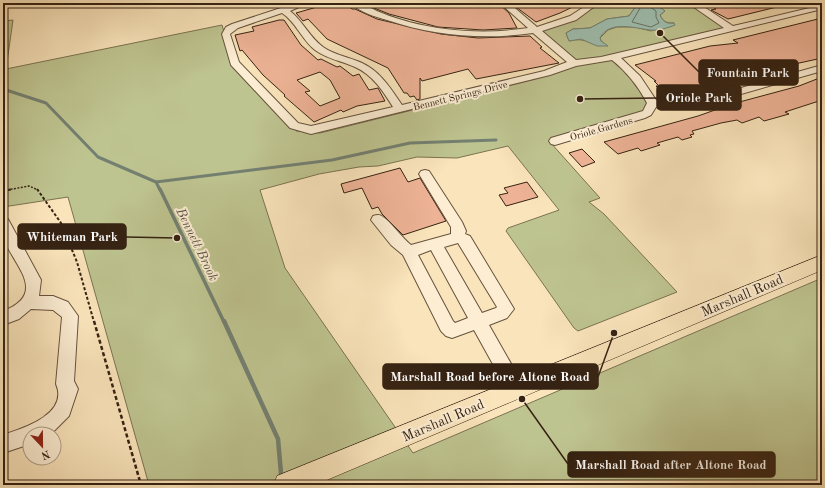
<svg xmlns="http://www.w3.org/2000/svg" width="825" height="488" font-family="'Old Standard TT',serif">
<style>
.green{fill:#bec490;stroke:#7a7351;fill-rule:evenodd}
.water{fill:#9ebfb0;stroke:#748071}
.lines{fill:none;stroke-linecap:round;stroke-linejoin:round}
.shore{stroke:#6a7061;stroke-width:1}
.stream-far2{stroke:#748071;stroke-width:3}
.stream-far1{stroke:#748071;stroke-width:3.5}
.stream{stroke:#748071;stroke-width:4.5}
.building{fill:#eeb396;stroke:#352212;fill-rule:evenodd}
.minor-casing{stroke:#66523c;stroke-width:2}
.major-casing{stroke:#352212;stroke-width:1}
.path-far2{stroke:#352212;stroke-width:1.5;stroke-dasharray:2 1.5;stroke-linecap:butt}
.path-far1{stroke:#352212;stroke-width:2;stroke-dasharray:3 2;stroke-linecap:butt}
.path{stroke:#352212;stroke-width:2.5;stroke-dasharray:4 2.5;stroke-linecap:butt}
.minor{fill:#fcedd3;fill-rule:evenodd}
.major{fill:#fae4bb;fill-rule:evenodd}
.labels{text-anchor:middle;stroke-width:4;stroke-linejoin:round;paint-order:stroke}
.far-street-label{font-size:10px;fill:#352212;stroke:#fcedd3}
.water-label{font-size:13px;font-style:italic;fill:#545141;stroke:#fcedd3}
.near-street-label{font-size:14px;fill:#352212;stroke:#fcedd3}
.leader{fill:none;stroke:#352212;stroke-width:1.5}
.callout-dot{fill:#352212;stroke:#fcedd3;stroke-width:1.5}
.callout{fill:#352212;stroke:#352212;stroke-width:1.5}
.callout-label{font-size:13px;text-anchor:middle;font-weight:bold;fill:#fff}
</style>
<rect width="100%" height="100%" fill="#fae4bb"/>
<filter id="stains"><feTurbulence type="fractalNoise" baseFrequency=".005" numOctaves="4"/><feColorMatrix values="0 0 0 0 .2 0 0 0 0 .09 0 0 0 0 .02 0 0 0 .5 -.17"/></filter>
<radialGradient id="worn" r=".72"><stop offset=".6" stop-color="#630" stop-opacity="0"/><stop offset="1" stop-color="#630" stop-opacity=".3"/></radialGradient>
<path class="green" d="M595,3H692L732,29L614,57L648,94L649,110L550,142L600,198L589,202L604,214L677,292L578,331L574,328L506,231L508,228L559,210L508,146L457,158L417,157L378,166L359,167L319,174L260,190L285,268L413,453L822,278V485H149L68,197L3,207V21L13,20L6,69L222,25L232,59L294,126L296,131L320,133L501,88L498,85L573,63L534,29L560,23ZM643,4C651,4 658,6 665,11L660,15C663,22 667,23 674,23L651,31L635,27H617L608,30L600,38L601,41L606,45C591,47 587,36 569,41L566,33L573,29L590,28L607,19L629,16L636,6Z"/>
<path class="water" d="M643,4C651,3 659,6 665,11L660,15C663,22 667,24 674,23L675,25C668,28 657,31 650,30C634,28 609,20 600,38L601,41L608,46H597L581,39L569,41L566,33L573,29L590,28L607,19L629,16L636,6Z"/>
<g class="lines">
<path class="shore" d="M643,3L632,22L651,27L659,23L656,17V11L650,7L649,3"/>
<g class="stream-far2">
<path d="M3,89L46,103L98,157L156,182L160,190"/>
<path d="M156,182L332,160L410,143L496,140"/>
</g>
<path class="stream-far1" d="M160,189L224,322"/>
<path class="stream" d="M224,321L278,439L282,485"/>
</g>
<g class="building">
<path d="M331,3H345L352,9H355L377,19L441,34L478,38L530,36L542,47L540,48L559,63L476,79L468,69L422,81L420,78V99L417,100L414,96L410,97L407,93H404L388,68L327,39L308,19L303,21L296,13Z"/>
<path d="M370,3L499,4L509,13L517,28L483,30L438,27L389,14L369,6L372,5Z"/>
<path d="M514,3H581L560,13L536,22L512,4H516Z"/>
<path d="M707,3H781V6L728,19L711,10L716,9Z"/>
<path d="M822,18V58L763,71L766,73L688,94L670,98L656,86H659L654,81H656L635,65L710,46L738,43L733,40Z"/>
<path d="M279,20H284L301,45L318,60L321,59L337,67L340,66L353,76L359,74L369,90L378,88L385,101L357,106L343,112L341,110L314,122L284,96L285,95L263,75L242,50L240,51L235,35L254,31L252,27ZM320,72L330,80L340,98L320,106L305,92L310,91L297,80Z"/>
<path d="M822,77V100L785,112L789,114L764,121L759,117L742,123L737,120L721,123L692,131L694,134L690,135L692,137L682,140L678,137L657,143L660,145L641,151L638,148L618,154L604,142L698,116L732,104L799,86Z"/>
<path d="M582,149L595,162L582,167L569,153Z"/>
<path d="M400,168L408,182L420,178L446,221L403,235L382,214L378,207L372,209L362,188L344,193L341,184Z"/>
<path d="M527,182L538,197L506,206L499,195L508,193L504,188Z"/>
</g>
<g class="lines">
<g class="minor-casing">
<g id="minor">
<path d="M296,3H308L290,11C303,21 309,37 323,47C334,55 349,57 362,63C381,72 391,89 402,105L544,71L567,62L533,33C484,40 434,36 387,20C376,17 359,12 351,3C364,3 371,9 382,13C391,17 400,19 409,22C447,32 489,34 528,28L500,3H509L537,27L570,16L590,3H599L576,20L542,31L576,60L601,57L724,28L688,3H698L733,26L822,5V9L621,58L640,76L656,100L681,103L691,102L822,65V71L692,108L681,109L656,107L651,115L645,118L555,145L551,144L549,141L551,138L643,111L647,103C638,86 627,72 612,60L576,66L550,75L311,134L290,128L231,65L222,34L226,27L232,24ZM282,13C296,22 302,40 315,50C327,59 342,61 355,67C373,75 383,91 393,107L311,126L298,123L239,62L230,34L238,28Z"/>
<path d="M425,170L429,171L462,222L466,231L465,234L470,236L514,309L507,318L489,325L522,383L525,389L522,395L516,398L510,395L474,330L452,338L446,336L441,331L403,255L391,245L371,220L373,216C376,215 380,214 383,217C392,223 401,237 411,245L451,234V227L419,174L421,171ZM458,243L497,307L496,308L482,313L444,247ZM431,250L468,318L455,323L453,321L418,255Z"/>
<path d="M3,218L8,219L41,280L39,296H53L68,302L78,316L74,381L78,389L69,416L51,434H30V444L3,453V435C24,428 69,414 56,384L62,317L53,310L31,309L19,319L3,325V311C50,293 12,264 3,237C2,231 3,224 3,218Z"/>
</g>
</g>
<g class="major-casing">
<path id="major" d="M822,255V270L315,485H274L277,476Z"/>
</g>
<path class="path-far2" d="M7,190L29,186L38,190"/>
<g class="path-far1">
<path d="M37,189L61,223L77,262L94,322"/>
<path d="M3,191L13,189"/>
</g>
<path class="path" d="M94,321L141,485"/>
<use href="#minor" class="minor"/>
<use href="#major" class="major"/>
</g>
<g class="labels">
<g class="far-street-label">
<text transform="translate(460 95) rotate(-14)" y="4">Bennett Springs Drive</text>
<text transform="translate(601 128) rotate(-16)" y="4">Oriole Gardens</text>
</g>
<g class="water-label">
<text transform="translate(198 244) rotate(64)" y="5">Bennett Brook</text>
</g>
<g class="near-street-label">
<text transform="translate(742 295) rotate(-23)" y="5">Marshall Road</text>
<text transform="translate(443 420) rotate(-23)" y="5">Marshall Road</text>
</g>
</g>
<path class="leader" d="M660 33L699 72M580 99L657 98M177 238L126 237M614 333L598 377M522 399L568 464"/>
<g class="callout-dot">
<circle cx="660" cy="33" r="4"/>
<circle cx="580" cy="99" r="4"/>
<circle cx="177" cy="238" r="4"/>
<circle cx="614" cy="333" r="4"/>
<circle cx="522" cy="399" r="4"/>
</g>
<g class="callout">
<rect x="699" y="60" width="99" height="25" rx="4"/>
<rect x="657" y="85" width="84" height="25" rx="4"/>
<rect x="18" y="224" width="108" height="25" rx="4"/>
<rect x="383" y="364" width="215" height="25" rx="4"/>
<rect x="568" y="452" width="207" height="25" rx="4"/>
</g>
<g class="callout-label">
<text x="748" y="77">Fountain Park</text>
<text x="699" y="102">Oriole Park</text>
<text x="72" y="241">Whiteman Park</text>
<text x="490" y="381">Marshall Road before Altone Road</text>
<text x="671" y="469">Marshall Road after Altone Road</text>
</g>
<rect width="825" height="488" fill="none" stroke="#fae4bb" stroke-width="16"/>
<rect x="4" y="4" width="817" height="480" fill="none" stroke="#352212" stroke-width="2"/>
<rect x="8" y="8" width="809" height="472" fill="none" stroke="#352212"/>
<g transform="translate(42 446) rotate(158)"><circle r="19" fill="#fcedd3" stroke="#ac9c86"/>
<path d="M0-3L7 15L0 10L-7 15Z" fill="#8f2418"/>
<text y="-6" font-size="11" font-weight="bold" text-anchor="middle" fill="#352212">N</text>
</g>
<rect width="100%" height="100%" filter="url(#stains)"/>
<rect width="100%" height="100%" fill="url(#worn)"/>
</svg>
